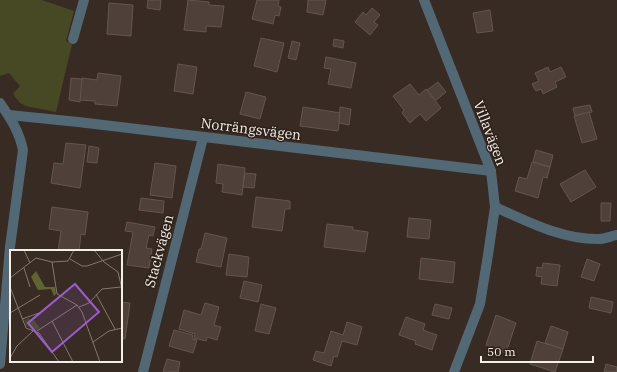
<svg xmlns="http://www.w3.org/2000/svg" width="617" height="372" font-family="'IBM Plex Serif',serif">
<style>
.green{fill:#474925}
.building{fill:#4f4139;stroke:#64564e}
.lines{fill:none;stroke-linecap:round;stroke-linejoin:round}
.minor{stroke:#536875;stroke-width:10}
.labels{text-anchor:middle;stroke-width:3;stroke-linejoin:round;paint-order:stroke}
.street-label{font-size:14px;fill:#f6eee9;stroke:#2d211a}
.inset-road{fill:none;stroke:#837972;stroke-width:1}
.view{fill:#9a5cca;fill-opacity:0.15;stroke:#9a5cca;stroke-width:2}
.inset-edge{fill:none;stroke:#f6eee9;stroke-width:2}
</style>
<rect width="100%" height="100%" fill="#372b23"/>
<path class="green" d="M0,0H42L74,11L66,41L72,44L56,112L26,106L20,103L13,94L20,86L9,73L0,76Z"/>
<g class="building">
<path d="M148,0H161L160,10L147,8Z"/>
<path d="M188,0L209,2V5L224,6L221,27L206,26V32L184,30Z"/>
<path d="M257,0H279L278,6L281,7L279,16L275,15L273,24L252,19Z"/>
<path d="M308,0H326L323,15L307,12Z"/>
<path d="M109,3L133,5L131,36L107,34Z"/>
<path d="M372,8L380,15L374,22L378,25L370,35L355,22L363,12L366,15Z"/>
<path d="M490,10L493,31L477,33L473,13Z"/>
<path d="M261,38L284,43L277,72L254,66Z"/>
<path d="M334,39L344,41L343,48L333,46Z"/>
<path d="M292,41L300,43L296,60L288,58Z"/>
<path d="M326,57L356,63L351,88L328,84L331,69L324,68Z"/>
<path d="M178,64L197,67L193,94L174,91Z"/>
<path d="M548,67L550,72L561,67L566,77L555,82L557,87L543,94L541,89L536,91L532,84L539,81L535,73Z"/>
<path d="M98,73L121,76L117,106L95,104V101L79,100L82,78L97,80Z"/>
<path d="M71,78L82,79L80,102L69,100Z"/>
<path d="M438,82L446,92L435,101L427,90Z"/>
<path d="M410,84L419,95L426,89L441,108L426,121L420,114L410,123L402,113L404,110L393,96Z"/>
<path d="M246,92L266,97L260,119L240,114Z"/>
<path d="M590,105L592,112L575,116L573,108Z"/>
<path d="M303,107L341,113L338,131L300,126Z"/>
<path d="M340,107L351,109L349,125L339,123Z"/>
<path d="M589,112L597,139L582,143L574,116Z"/>
<path d="M66,143L86,145L80,188L51,183L54,163L63,164Z"/>
<path d="M89,146L99,148L97,163L87,162Z"/>
<path d="M536,150L553,155L550,167L533,162Z"/>
<path d="M532,162L550,167L547,178L543,177L538,198L515,191L519,177L527,179Z"/>
<path d="M155,163L176,166L172,198L150,195Z"/>
<path d="M218,164L245,168L242,195L222,192L223,184L216,183Z"/>
<path d="M585,170L596,187L571,202L560,184Z"/>
<path d="M245,173L256,174L254,188L243,187Z"/>
<path d="M256,197L290,201V209H285L282,231L252,227Z"/>
<path d="M141,198L164,201L163,213L139,210Z"/>
<path d="M601,203H611L610,221H601Z"/>
<path d="M52,207L88,212L85,235L81,234L79,251H58L61,231L49,229Z"/>
<path d="M409,218L431,220L429,239L407,237Z"/>
<path d="M127,222L155,227L153,236L149,235L146,248L152,249L149,268L127,265L133,232L125,231Z"/>
<path d="M327,224L353,227V230L368,232L365,252L324,247Z"/>
<path d="M205,233L227,238L221,267L196,262L199,249H201Z"/>
<path d="M229,254L249,257L247,277L226,275Z"/>
<path d="M421,258L455,262L453,283L419,279Z"/>
<path d="M587,259L600,264L594,281L581,277Z"/>
<path d="M543,263L560,265L557,286L541,284L542,277L536,276L537,267L542,268Z"/>
<path d="M244,281L262,285L258,302L240,298Z"/>
<path d="M591,297L613,302L611,313L589,308Z"/>
<path d="M121,302L130,303L125,339L121,338Z"/>
<path d="M205,303L219,307L214,325L221,327L217,340L207,337L206,341L194,338L195,334L179,329L184,310L201,315Z"/>
<path d="M261,304L276,308L269,334L255,331Z"/>
<path d="M435,304L452,308L449,319L432,315Z"/>
<path d="M496,315L516,323L506,353L486,345Z"/>
<path d="M406,317L425,324L423,330L437,335L432,350L415,344L416,341L399,335Z"/>
<path d="M347,322L362,327L357,345L342,341L337,357L334,356L331,366L313,360L316,351L324,353L331,331L343,335Z"/>
<path d="M551,326L568,332L563,349L545,343Z"/>
<path d="M174,330L193,335L192,339L197,340L193,353L169,346Z"/>
<path d="M537,341L563,349L555,372L530,364Z"/>
<path d="M167,359L180,362L178,372H163Z"/>
<path d="M606,364L617,367V372H604Z"/>
</g>
<g class="lines">
<g class="minor">
<path d="M424,0L491,171L495,207L488,255L480,304L454,372"/>
<path d="M73,39L84,0"/>
<path d="M0,103C11,119 19,131 23,150L10,247L0,364"/>
<path d="M9,115L78,122L491,171"/>
<path d="M495,207C527,221 562,240 599,239C605,239 611,236 617,235"/>
<path d="M143,372L203,138"/>
</g>
</g>
<g class="labels">
<g class="street-label">
<text transform="translate(251 129) rotate(7)" y="5">Norrängsvägen</text>
<text transform="translate(490 133) rotate(69)" y="5">Villavägen</text>
<text transform="translate(159 251) rotate(-75)" y="5">Stackvägen</text>
</g>
</g>
<g transform="translate(10 250)">
<rect width="112" height="112" fill="#372b23"/>
<path d="M19,68L21,71L24,70L30,78L26,80L16,76L14,70Z" fill="#474925"/>
<path d="M26,21L35,37H45L46,44L44,46L41,39L28,40L21,27Z" fill="#616431"/>
<path class="inset-road" d="M14,0L20,13M84,0L94,12L108,22L112,39M60,9L72,16H77L112,4M42,12L47,44L67,55L72,62L90,112M14,18L20,37M0,28L26,8L42,12L58,11L64,0M0,37L16,78L29,83L49,112M86,44L105,79M69,57L79,53L92,39L111,37M0,63L30,45M12,69L29,63M42,71L63,112M27,81L67,55M83,92L99,81L112,78M0,108L7,96L23,81"/>
<path class="view" d="M65,34L89,62L42,102L18,73Z"/>
<rect width="112" height="112" class="inset-edge"/>
</g>
<path d="M481 356v6h112v-6" fill="none" stroke="#f6eee9" stroke-width="2"/>
<text x="487" y="356" font-size="12" fill="#f6eee9" stroke="#2d211a" stroke-width="3" paint-order="stroke">50 m</text>
</svg>
